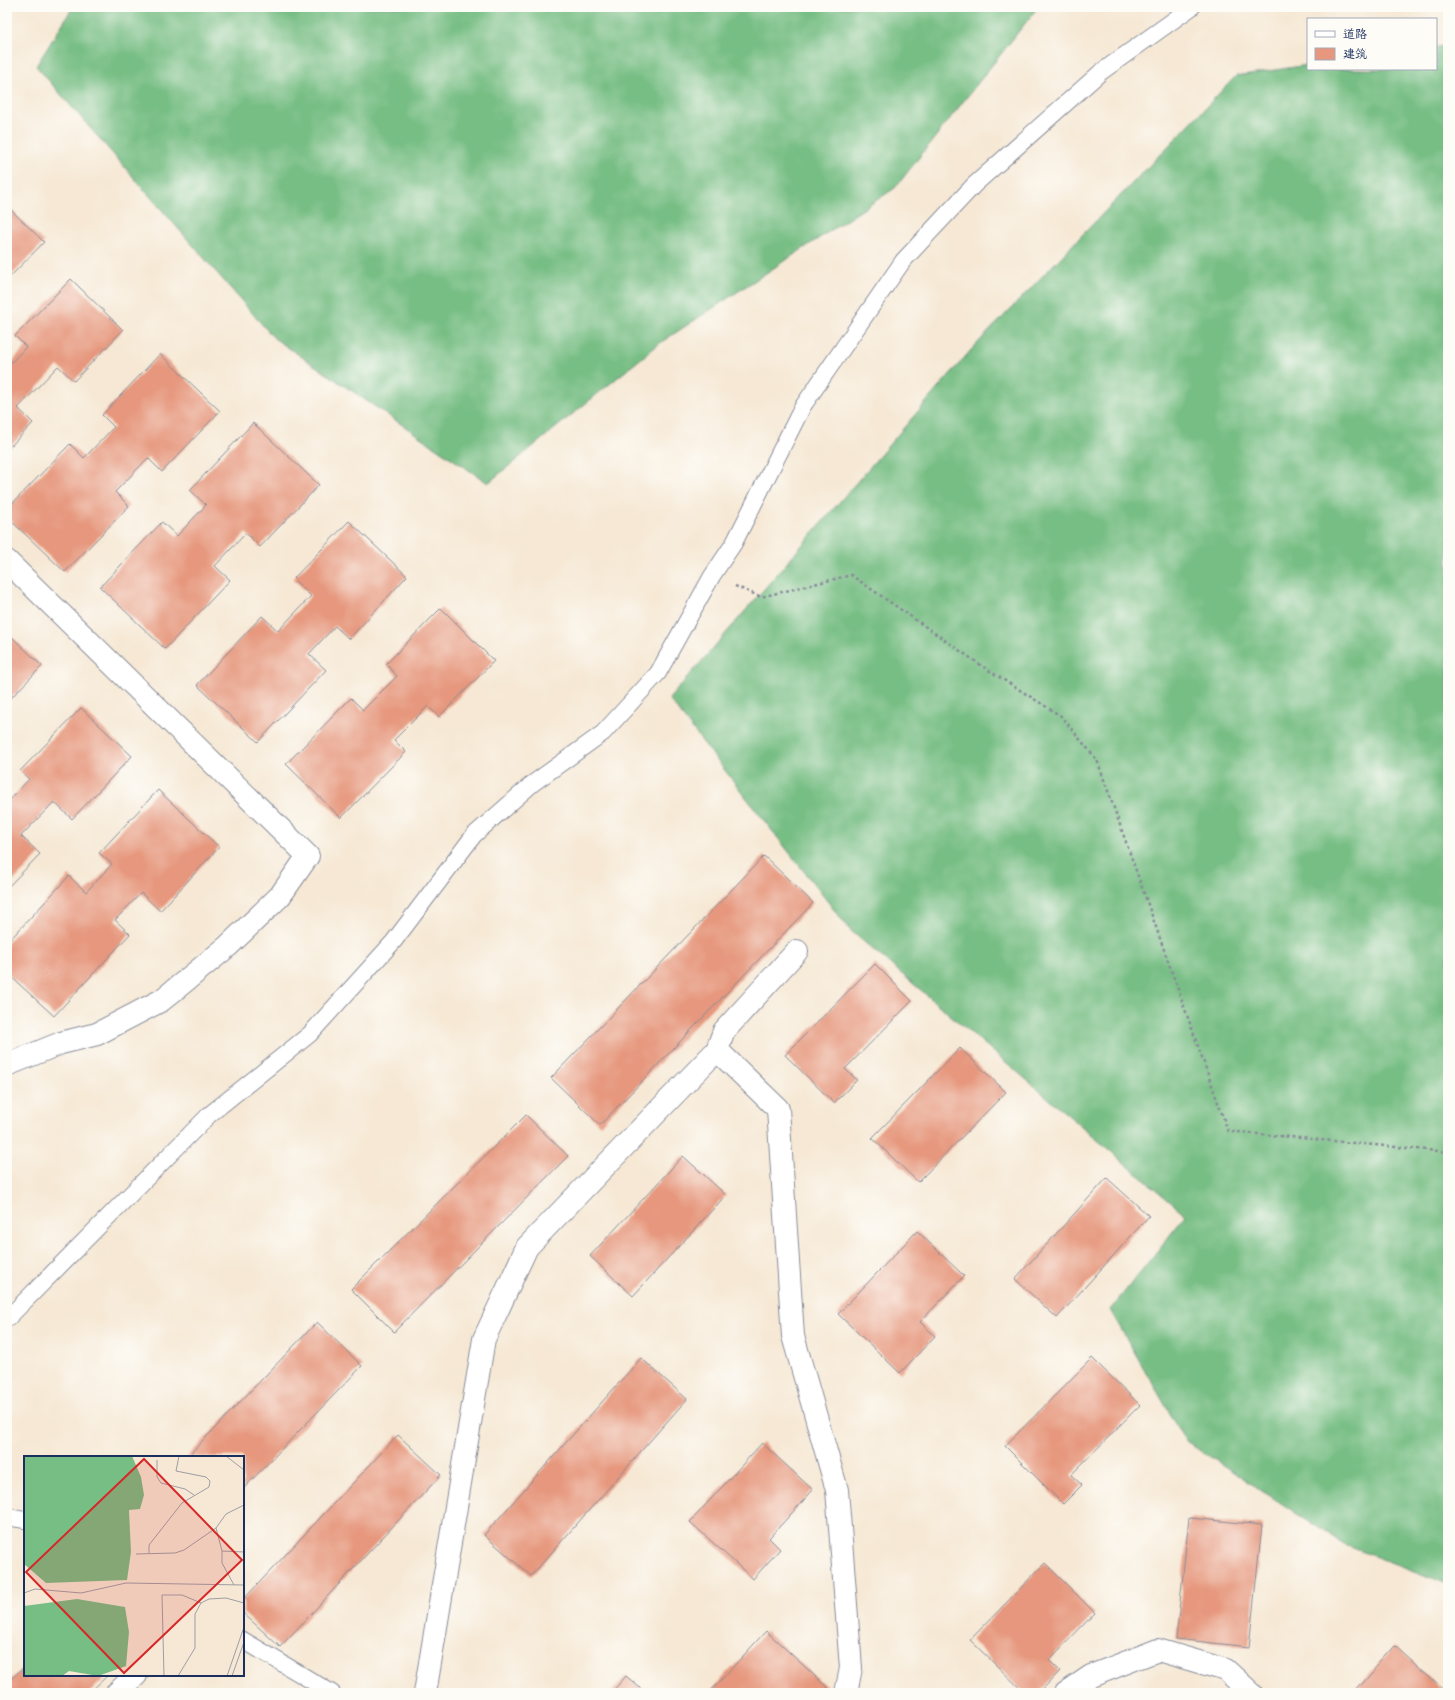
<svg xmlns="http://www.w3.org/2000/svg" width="1455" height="1700" font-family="'Gochi Hand','LXGW WenKai TC',sans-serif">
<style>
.forest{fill:#77be84;stroke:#497671}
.building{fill:#e6977d}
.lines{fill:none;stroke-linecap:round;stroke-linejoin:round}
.service-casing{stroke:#888c99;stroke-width:18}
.minor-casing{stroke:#888c99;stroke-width:24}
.path{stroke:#888c99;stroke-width:2.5;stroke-dasharray:3 3;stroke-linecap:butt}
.service{stroke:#fff;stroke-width:16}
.minor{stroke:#fff;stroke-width:22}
.inset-road{fill:none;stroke:#9e9ea5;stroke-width:1}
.view{fill:#d62828;fill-opacity:0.15;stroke:#d62828;stroke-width:2}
.inset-edge{fill:none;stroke:#1b2f5e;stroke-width:2}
</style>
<rect width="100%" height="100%" fill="#fdfcf7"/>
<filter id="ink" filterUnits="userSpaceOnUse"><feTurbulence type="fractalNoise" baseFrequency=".025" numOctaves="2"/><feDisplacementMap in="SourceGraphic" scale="8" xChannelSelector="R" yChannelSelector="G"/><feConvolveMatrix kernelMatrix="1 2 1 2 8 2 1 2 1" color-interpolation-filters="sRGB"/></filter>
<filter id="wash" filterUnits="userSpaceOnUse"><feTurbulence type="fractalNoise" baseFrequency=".012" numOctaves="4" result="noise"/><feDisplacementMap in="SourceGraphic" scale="16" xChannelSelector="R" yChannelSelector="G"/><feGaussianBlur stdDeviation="0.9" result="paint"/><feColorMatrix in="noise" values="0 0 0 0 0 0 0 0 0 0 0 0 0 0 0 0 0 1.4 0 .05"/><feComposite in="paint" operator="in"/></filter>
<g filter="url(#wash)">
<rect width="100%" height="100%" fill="#f6e8d4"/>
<g class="forest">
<path d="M73,7H1038L895,188L660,343L488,483L274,338L36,66Z"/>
<path d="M1448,46V1584L1345,1545L1186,1441L1110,1310L1186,1215L850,930L669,699L972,349L1236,76L1308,65V69H1436V47Z"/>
</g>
<g id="blocks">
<g class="building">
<path d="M7,206L44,242L7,280Z"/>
<path d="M71,279L123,330L74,381L58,366L18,408L33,423L7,450V367L26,347L15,336Z"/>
<path d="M160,354L220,411L162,472L148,458L115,492L129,506L65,572L7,517V509L70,444L84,458L114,427L102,415Z"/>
<path d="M253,423L319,485L260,547L246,533L215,566L230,580L165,649L100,587L162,522L177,536L206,505L190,490Z"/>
<path d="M349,521L407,576L349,639L335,626L309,654L326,670L258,742L197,685L262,616L278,631L311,596L293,579Z"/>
<path d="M441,608L494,661L439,717L428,706L394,740L406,752L341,818L286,764L351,698L363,710L397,676L386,664Z"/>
<path d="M7,632L42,666L7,702Z"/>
<path d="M81,708L132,756L72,819L54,802L21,836L40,854L7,888V803L29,779L20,771Z"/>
<path d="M158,790L219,847L160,911L141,893L115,920L130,934L54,1016L7,973V943L69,876L86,892L112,864L99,853Z"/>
<path d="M764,856L813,903L600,1125L551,1078Z"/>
<path d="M875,964L912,1001L845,1069L857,1080L834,1103L785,1055Z"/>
<path d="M960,1048L1006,1092L918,1182L872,1138Z"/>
<path d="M526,1115L568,1156L394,1332L351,1289Z"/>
<path d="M683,1156L726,1195L633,1296L590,1256Z"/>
<path d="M1107,1178L1149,1216L1057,1318L1015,1279Z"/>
<path d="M917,1231L964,1276L920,1322L935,1336L900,1373L838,1314Z"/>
<path d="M317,1322L362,1366L243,1489V1457H187Z"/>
<path d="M641,1358L687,1399L531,1576L484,1535Z"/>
<path d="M1092,1358L1140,1405L1071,1475L1082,1485L1063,1504L1005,1446Z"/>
<path d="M398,1435L441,1475L280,1647L243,1613V1600Z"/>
<path d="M762,1443L813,1490L769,1538L780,1549L753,1579L690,1522Z"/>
<path d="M1189,1518L1262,1525L1249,1647L1176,1639Z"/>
<path d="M1045,1563L1095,1613L1049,1660L1060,1671L1039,1693H1025L970,1640Z"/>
<path d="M766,1631L828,1688L824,1693H709Z"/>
<path d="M1395,1646L1447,1693H1353Z"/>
<path d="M25,1666V1675H108L89,1693H7V1683Z"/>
<path d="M626,1676L646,1693H611Z"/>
</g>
</g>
</g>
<g filter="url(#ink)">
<use href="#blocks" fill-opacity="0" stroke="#888c99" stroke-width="1"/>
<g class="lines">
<g class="service-casing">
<g id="service">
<path d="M7,1319L209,1115L310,1034L394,941L474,835L532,784L603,733L658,673L712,576L734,543L803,406L903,261L974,185L1101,72L1192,7"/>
<path d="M7,1517L25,1520"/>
<path d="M243,1640L332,1693"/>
</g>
</g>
<g class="minor-casing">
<g id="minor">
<path d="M7,561L308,856L280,896L228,946L162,1000L97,1034L61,1043L7,1065"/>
<path d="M717,1050L778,1109L793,1336L837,1490L851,1668L846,1693"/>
<path d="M117,1693L136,1675"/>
<path d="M425,1693L484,1339L527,1247L717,1050L724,1031L797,951"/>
<path d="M1066,1693L1091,1676L1158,1650L1226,1670L1251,1693"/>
</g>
</g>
<path class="path" d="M735,586L761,597L851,575L985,668L1061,716L1097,760L1228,1131L1448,1152"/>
<use href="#service" class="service"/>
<use href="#minor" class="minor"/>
</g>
</g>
<g transform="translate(24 1456)">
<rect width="220" height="220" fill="#f6e8d4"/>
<path d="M0,0H108L117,21L120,39L116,53L105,54L107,96L103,124L22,127L0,108ZM53,143L101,151L105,176L102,210L74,220L45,215L38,220H0V150Z" fill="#77be84"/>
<path class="inset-road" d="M202,0L220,14M133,4V21L137,27L161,33L170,39M192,72L198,95V107L210,129M198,95L220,96M125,97V89L158,47L185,31L186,25L182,21L152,15L155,0M112,98L151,97L160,94L192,72L202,58L220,49M0,137L11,133L57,137L102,127L220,129M140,220L138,139H158L177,147M154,220L171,192V158L177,147L185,143L202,142L220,147M203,220L220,171M208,220L220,186"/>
<path class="view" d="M120,3L218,104L100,217L2,116Z"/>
<rect width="220" height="220" class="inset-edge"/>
</g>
<rect width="1455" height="1700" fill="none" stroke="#fdfcf7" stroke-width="24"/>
<rect x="1307" y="18" width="130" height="52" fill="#fdfcf7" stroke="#a3aaba"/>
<rect x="1315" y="31" width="20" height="6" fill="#ffffff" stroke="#a3aaba"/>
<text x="1343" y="38" font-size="12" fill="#1b2f5e">道路</text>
<rect x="1315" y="48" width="20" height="12" fill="#e6977d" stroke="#a3aaba"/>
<text x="1343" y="58" font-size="12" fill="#1b2f5e">建筑</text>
</svg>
